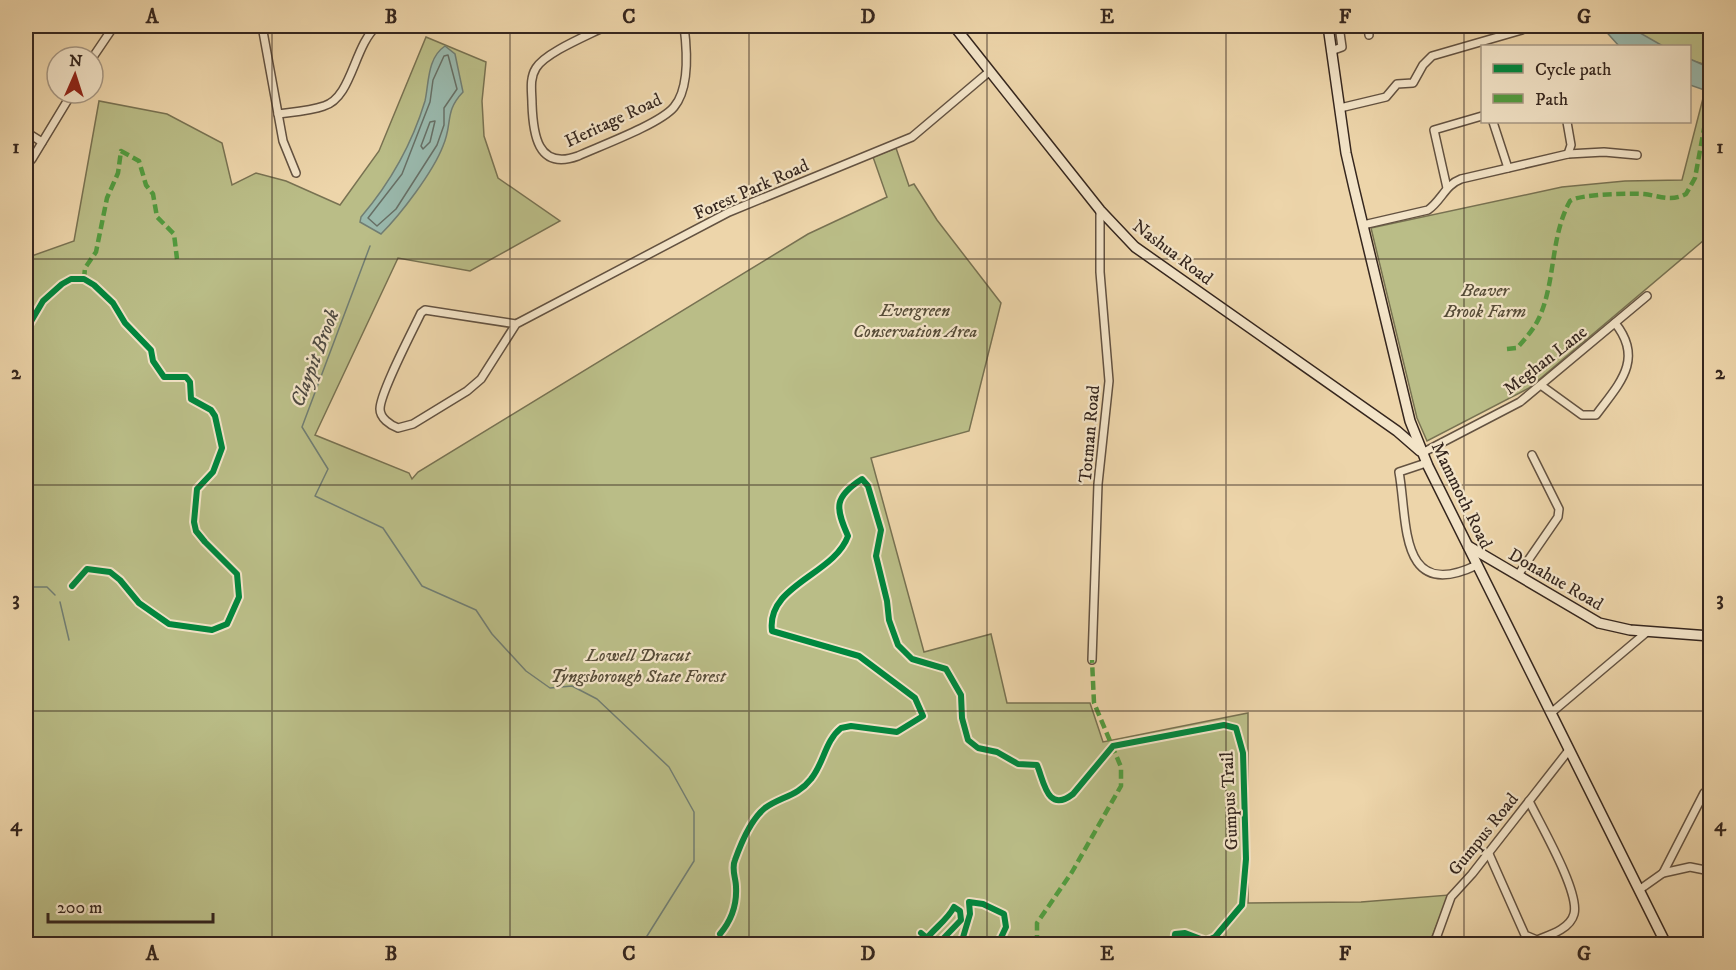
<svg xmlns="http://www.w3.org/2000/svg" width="1736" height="970" font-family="'IM FELL DW Pica',serif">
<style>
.green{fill:#babd87;stroke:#787252;stroke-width:1.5}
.water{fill:#99b8ac;stroke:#717e73;stroke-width:1.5}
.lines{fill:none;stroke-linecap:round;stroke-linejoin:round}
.shore{stroke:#676f65;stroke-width:1.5}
.stream{stroke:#717e73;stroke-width:1.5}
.minor-casing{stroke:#635241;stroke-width:10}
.secondary-casing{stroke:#35261e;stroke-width:12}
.minor{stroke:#f3e4c8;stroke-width:7}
.secondary{stroke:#f3e4c8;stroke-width:9}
.quiet{stroke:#519c3f;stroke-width:4.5;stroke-dasharray:9 4.5;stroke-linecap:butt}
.cycleway-casing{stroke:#f3e4c8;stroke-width:10}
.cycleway{stroke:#00873e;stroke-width:6}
.grid{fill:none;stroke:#35261e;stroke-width:1.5;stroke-opacity:0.55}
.labels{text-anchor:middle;stroke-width:4.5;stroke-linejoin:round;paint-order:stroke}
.street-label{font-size:18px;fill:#35261e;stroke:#f3e4c8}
.park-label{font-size:18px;font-style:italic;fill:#564c38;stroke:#f3e4c8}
.water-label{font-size:20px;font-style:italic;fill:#4e4a42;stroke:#f3e4c8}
.neatline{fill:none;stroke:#35261e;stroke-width:2}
.grid-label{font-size:20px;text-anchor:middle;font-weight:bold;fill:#35261e}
</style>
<rect width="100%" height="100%" fill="#edd5aa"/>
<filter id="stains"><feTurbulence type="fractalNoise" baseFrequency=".00333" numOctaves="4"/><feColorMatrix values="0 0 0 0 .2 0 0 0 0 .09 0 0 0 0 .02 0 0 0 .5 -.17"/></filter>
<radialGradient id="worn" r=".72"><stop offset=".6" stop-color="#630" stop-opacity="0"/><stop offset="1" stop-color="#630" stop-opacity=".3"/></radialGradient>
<g class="green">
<path d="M1619,26H1692L1710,39V66L1690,60V46H1648Z"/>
<path d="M426,37L486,62L482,101L484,136L498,178L560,221L470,271L398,258L315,435L409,473L412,479L418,472L808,234L887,197L873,157L896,148L909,186L914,184L937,220L1001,303L969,431L871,458L924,652L991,634L1007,703H1090L1103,742L1248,713V903L1361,902L1449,895L1429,944H26V258L74,241L99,101L167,114L222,143L232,185L256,173L286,181L340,205L379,151Z"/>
<path d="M1710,71V235L1529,388L1427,441L1417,418L1371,228L1562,187L1625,181L1682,180Z"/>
</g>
<g class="water">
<path d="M1601,26H1628L1663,46H1619Z"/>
<path d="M445,46L455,54L463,92C444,112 453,123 443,146C433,172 401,214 381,234L360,222L361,217C390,183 412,144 425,101C429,83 427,58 445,46Z"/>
<path d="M1690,59L1710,68V92L1690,85Z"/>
</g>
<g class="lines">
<g class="shore">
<path d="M448,55L457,89L444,108V125L437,145L396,209L377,226L368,218L402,174L430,102L433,80L444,56Z"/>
<path d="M435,121L430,142L423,149L421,146L430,122Z"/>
</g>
<g class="stream">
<path d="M370,246L302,427L328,469L315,496L383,528L422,586L476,610L492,634L526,671L550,688L572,686L597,699L669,767L694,812V861L642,944"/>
<path d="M26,587H47L55,595"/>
<path d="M60,602L69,640"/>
</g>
<g class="minor-casing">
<g id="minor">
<path d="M262,26L283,141L296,173"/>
<path d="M606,26C589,35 546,52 536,68C529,79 532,92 532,104C533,133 537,171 578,156C600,146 660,124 674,107C690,88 687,49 684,26"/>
<path d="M1368,26L1369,35"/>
<path d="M1331,51L1342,47L1339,26"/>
<path d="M93,57L114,26"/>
<path d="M1340,108L1386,97L1397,84L1413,83L1423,65L1432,56L1522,30"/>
<path d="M278,114C293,112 310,111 324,106C352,98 354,45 377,26"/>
<path d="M1493,122L1508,168"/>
<path d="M1567,122L1571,145L1568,154"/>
<path d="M26,132L42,142"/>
<path d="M26,165L32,159L72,93"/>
<path d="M1447,188L1434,130L1482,116"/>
<path d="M1363,225L1428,210C1442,200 1445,185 1461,179L1568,154L1604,152L1637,155"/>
<path d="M516,324L425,310L421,313C412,332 380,393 380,409C380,418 390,425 398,428L413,424L467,391L481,379L516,324L729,212L912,137L990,71"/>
<path d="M1542,386L1582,415H1596C1618,385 1645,360 1615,323"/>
<path d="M1422,453L1520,402L1647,296"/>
<path d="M1426,463L1399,472C1408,521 1398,603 1477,565"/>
<path d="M1518,575L1558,517L1559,509L1532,455"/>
<path d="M1092,660L1098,484L1109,381L1100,272V210"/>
<path d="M1551,713L1648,631"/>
<path d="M1489,854L1525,935L1537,940C1550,935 1570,929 1574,914C1580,892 1540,824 1529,801"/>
<path d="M1663,873L1690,867L1710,871"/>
<path d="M1639,890L1663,873L1704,793L1710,788"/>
<path d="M1434,944L1451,897L1472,874L1569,750"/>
</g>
</g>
<g class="secondary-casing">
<g id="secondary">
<path d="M954,26L1100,210L1135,247L1397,431L1420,451"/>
<path d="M1328,26L1346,153L1354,188L1410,421L1428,466L1666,944"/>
<path d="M1468,546L1599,623L1630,630L1710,636"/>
</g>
</g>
<use href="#minor" class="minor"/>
<use href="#secondary" class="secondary"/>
<g class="quiet">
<path d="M84,279L85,268L96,252L107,198L118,173L121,151L139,161L146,185L153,194L157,217L174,234L177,259"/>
<path d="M1507,349L1517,348C1525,339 1534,329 1539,318C1556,281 1550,237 1570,201C1579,194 1631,193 1644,194C1660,196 1671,202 1686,194L1695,178L1710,96"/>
<path d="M1037,944V923L1072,872L1121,786V767L1094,703L1092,660"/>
</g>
<g class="cycleway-casing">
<g id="cycleway">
<path d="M26,330L43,301L62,284L71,279H84L94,285L113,303L125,323L151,350L153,361L164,377H186L190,382L191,399L211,410L215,416L222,448L213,472L197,489L194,522L196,531L205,542L237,574L239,597L227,624L212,630L169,624L139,603L120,580L110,572L87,569L72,586"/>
<path d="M921,933L927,938C936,927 948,919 954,907L960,911L961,920L938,944"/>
<path d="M720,934C731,921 737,905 736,887C736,878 731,869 735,860C741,843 750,820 765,808C780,797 798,796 811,779C824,763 825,741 841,728L851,726L897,732L923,716L915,698L859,656L772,631C766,585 834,575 848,536C835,507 834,497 862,479L868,486L881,530L876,556L887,601L889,620L898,645L912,659L946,669L961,695L962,718L968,740L978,748L997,752L1018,764L1037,765C1044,781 1047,814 1073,794L1113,746L1224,725L1236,728L1243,753L1246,859L1242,905L1215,937L1206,941L1185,933L1175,934L1174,944"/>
<path d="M961,944L970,914L969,902L983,904L1004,914L1006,927L998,944"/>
</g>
</g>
<use href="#cycleway" class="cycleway"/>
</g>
<path class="grid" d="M272,26V944M510,26V944M749,26V944M987,26V944M1226,26V944M1464,26V944M26,259H1710M26,485H1710M26,711H1710"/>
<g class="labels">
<g class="street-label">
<text transform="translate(613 120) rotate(-25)" y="6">Heritage Road</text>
<text transform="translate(751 189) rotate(-24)" y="6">Forest Park Road</text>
<text transform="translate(1173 252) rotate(37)" y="6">Nashua Road</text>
<text transform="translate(1545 360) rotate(-38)" y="6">Meghan Lane</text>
<text transform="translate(1089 434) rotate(-85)" y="6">Totman Road</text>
<text transform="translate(1462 495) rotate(64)" y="6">Mammoth Road</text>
<text transform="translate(1556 579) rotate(30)" y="6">Donahue Road</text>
<text transform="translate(1229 801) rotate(-93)" y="6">Gumpus Trail</text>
<text transform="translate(1483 834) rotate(-51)" y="6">Gumpus Road</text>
</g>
<g class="park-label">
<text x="1485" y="296">Beaver<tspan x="1485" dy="21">Brook Farm</tspan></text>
<text x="915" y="316">Evergreen<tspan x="915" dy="21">Conservation Area</tspan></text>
<text x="638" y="661">Lowell Dracut<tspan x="638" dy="21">Tyngsborough State Forest</tspan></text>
</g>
<g class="water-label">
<text transform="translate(314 358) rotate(-69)" y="7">Claypit Brook</text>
</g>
</g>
<rect width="1736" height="970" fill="none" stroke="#edd5aa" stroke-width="66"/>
<rect x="1481" y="45" width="210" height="78" fill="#f3e4c8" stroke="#a79884" stroke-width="1.5"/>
<rect x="1493" y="64" width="30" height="9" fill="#00873e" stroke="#a79884" stroke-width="1.5"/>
<text x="1535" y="75" font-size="18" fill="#35261e">Cycle path</text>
<rect x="1493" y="94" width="30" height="9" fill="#519c3f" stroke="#a79884" stroke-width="1.5"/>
<text x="1535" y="105" font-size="18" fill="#35261e">Path</text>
<g transform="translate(75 75) rotate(3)"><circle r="28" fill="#f3e4c8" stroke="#a79884" stroke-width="1.5"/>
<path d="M0-4.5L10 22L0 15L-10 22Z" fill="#8f2418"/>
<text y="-9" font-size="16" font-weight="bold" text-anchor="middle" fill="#35261e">N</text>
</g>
<path d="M48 913v9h165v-9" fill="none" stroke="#35261e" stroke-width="3"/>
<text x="57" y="913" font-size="18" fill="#35261e" stroke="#f3e4c8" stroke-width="4.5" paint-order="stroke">200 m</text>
<rect x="33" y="33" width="1670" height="904" class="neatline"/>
<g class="grid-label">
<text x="152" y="23">A</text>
<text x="391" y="23">B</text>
<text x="629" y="23">C</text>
<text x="868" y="23">D</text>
<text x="1107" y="23">E</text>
<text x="1345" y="23">F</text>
<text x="1584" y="23">G</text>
<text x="16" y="153">1</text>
<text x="1720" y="153">1</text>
<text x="16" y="379">2</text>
<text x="1720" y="379">2</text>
<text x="16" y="605">3</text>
<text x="1720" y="605">3</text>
<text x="16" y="831">4</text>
<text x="1720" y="831">4</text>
<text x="152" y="960">A</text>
<text x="391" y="960">B</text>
<text x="629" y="960">C</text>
<text x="868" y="960">D</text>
<text x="1107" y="960">E</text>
<text x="1345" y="960">F</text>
<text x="1584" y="960">G</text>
</g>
<rect width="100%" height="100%" filter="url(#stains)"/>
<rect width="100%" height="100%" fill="url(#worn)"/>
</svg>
